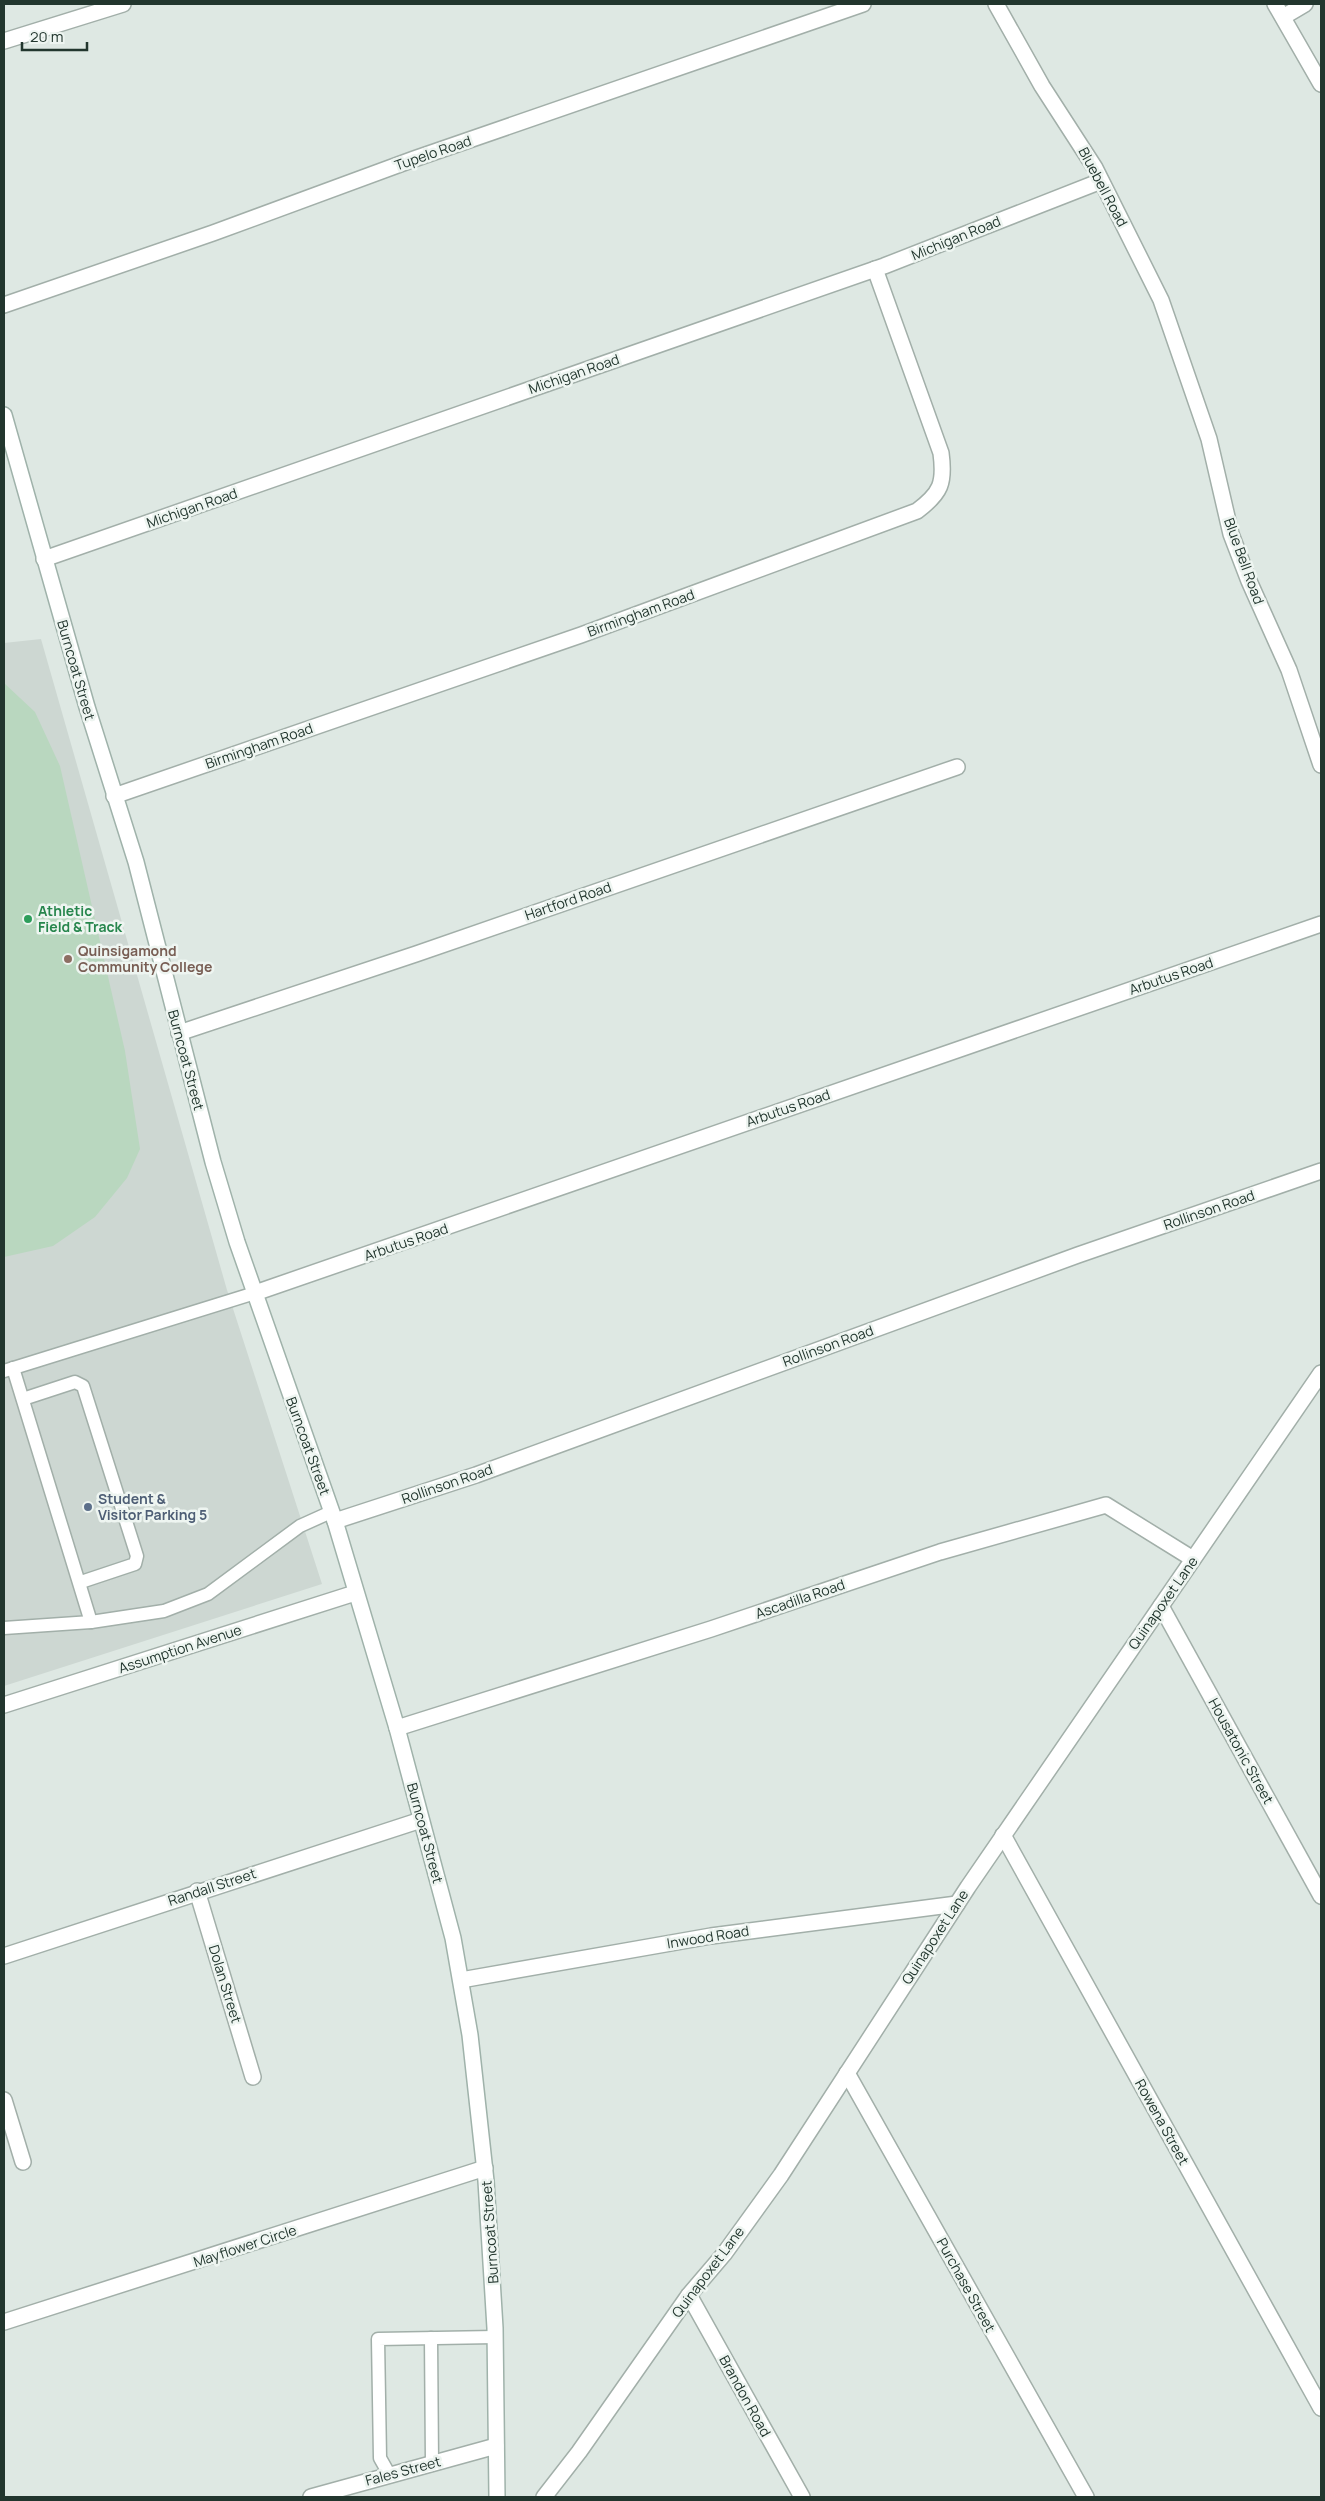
<svg xmlns="http://www.w3.org/2000/svg" width="1325" height="2501" font-family="Manrope,sans-serif">
<style>
.built{fill:#cdd7d2}
.park{fill:#b9d7bf}
.lines{fill:none;stroke-linecap:round;stroke-linejoin:round}
.lane-casing{stroke:#a2afa9;stroke-width:15}
.street-casing{stroke:#a2afa9;stroke-width:18}
.secondary-casing{stroke:#9fb2aa;stroke-width:18}
.lane{stroke:#fff;stroke-width:12}
.street{stroke:#fff;stroke-width:15}
.secondary{stroke:#fff;stroke-width:15}
.leisure-dot{fill:#2e9e5b;stroke:#eef5f1;stroke-width:2}
.education-dot{fill:#8d6e63;stroke:#eef5f1;stroke-width:2}
.service-dot{fill:#5c6f8a;stroke:#eef5f1;stroke-width:2}
.labels{text-anchor:middle;stroke-width:5;stroke-linejoin:round;paint-order:stroke}
.street-label{font-size:14px;fill:#22362e;stroke:#eef5f1}
.leisure-label{font-size:14px;font-weight:bold;fill:#27864d;stroke:#eef5f1;text-anchor:start}
.education-label{font-size:14px;font-weight:bold;fill:#785e54;stroke:#eef5f1;text-anchor:start}
.service-label{font-size:14px;font-weight:bold;fill:#4e5e75;stroke:#eef5f1;text-anchor:start}
</style>
<rect width="100%" height="100%" fill="#dee8e3"/>
<path class="built" d="M41,639L227,1290L322,1584L4,1686V643Z"/>
<path class="park" d="M4,683L35,712L60,766L125,1051L140,1149L127,1178L95,1217L53,1246L4,1257Z"/>
<g class="lines">
<g class="lane-casing">
<g id="lane">
<path d="M13,1368L91,1622"/>
<path d="M4,1371L255,1293"/>
<path d="M23,1399L75,1382L83,1386L137,1556L135,1564L81,1582"/>
<path d="M4,1628L91,1622L164,1611L208,1594L300,1526L331,1512"/>
<path d="M431,2338L432,2463"/>
<path d="M389,2474L380,2458L378,2339L495,2337"/>
</g>
</g>
<g class="street-casing">
<g id="street">
<path d="M996,4L1042,86L1095,168L1161,300L1209,439L1231,534L1249,581L1289,670L1321,765"/>
<path d="M1275,4L1321,84"/>
<path d="M1283,17L1305,4"/>
<path d="M4,41L123,4"/>
<path d="M4,305L213,233L414,159L863,4"/>
<path d="M44,559L884,266L1101,181"/>
<path d="M114,796L581,635L917,511C941,493 945,483 941,453L875,269"/>
<path d="M179,1033L416,954L957,767"/>
<path d="M255,1293L1321,924"/>
<path d="M335,1521L476,1475L1078,1255L1321,1171"/>
<path d="M1161,1606L1321,1896"/>
<path d="M4,1705L355,1593"/>
<path d="M397,1728L711,1629L940,1552L1106,1505L1193,1559"/>
<path d="M1003,1835L1321,2408"/>
<path d="M197,1891L253,2077"/>
<path d="M4,1956L421,1820"/>
<path d="M461,1980L711,1936L957,1904"/>
<path d="M847,2073L1086,2497"/>
<path d="M4,2100L23,2162"/>
<path d="M689,2295L802,2497"/>
<path d="M4,2322L485,2168"/>
<path d="M311,2497L496,2446"/>
<path d="M544,2497L579,2452L689,2295L724,2254L781,2175L968,1887L1321,1373"/>
</g>
</g>
<g class="secondary-casing">
<path id="secondary" d="M4,415L87,707L136,862L213,1162L237,1242L335,1521L397,1728L453,1938L470,2035L486,2181L495,2328L497,2497"/>
</g>
<use href="#lane" class="lane"/>
<use href="#street" class="street"/>
<use href="#secondary" class="secondary"/>
</g>
<circle class="leisure-dot" cx="28" cy="919" r="5"/>
<circle class="education-dot" cx="68" cy="959" r="5"/>
<circle class="service-dot" cx="88" cy="1507" r="5"/>
<g class="labels">
<g class="street-label">
<text transform="translate(433 153) rotate(-19)" y="5">Tupelo Road</text>
<text transform="translate(1103 187) rotate(62)" y="5">Bluebell Road</text>
<text transform="translate(956 238) rotate(-22)" y="5">Michigan Road</text>
<text transform="translate(574 374) rotate(-19)" y="5">Michigan Road</text>
<text transform="translate(192 508) rotate(-19)" y="5">Michigan Road</text>
<text transform="translate(1244 561) rotate(70)" y="5">Blue Bell Road</text>
<text transform="translate(641 613) rotate(-20)" y="5">Birmingham Road</text>
<text transform="translate(76 670) rotate(74)" y="5">Burncoat Street</text>
<text transform="translate(259 746) rotate(-19)" y="5">Birmingham Road</text>
<text transform="translate(568 901) rotate(-19)" y="5">Hartford Road</text>
<text transform="translate(1171 976) rotate(-19)" y="5">Arbutus Road</text>
<text transform="translate(186 1060) rotate(75)" y="5">Burncoat Street</text>
<text transform="translate(788 1108) rotate(-19)" y="5">Arbutus Road</text>
<text transform="translate(1209 1210) rotate(-19)" y="5">Rollinson Road</text>
<text transform="translate(406 1242) rotate(-19)" y="5">Arbutus Road</text>
<text transform="translate(828 1346) rotate(-20)" y="5">Rollinson Road</text>
<text transform="translate(308 1446) rotate(70)" y="5">Burncoat Street</text>
<text transform="translate(447 1484) rotate(-19)" y="5">Rollinson Road</text>
<text transform="translate(800 1599) rotate(-19)" y="5">Ascadilla Road</text>
<text transform="translate(1163 1603) rotate(-55)" y="5">Quinapoxet Lane</text>
<text transform="translate(180 1649) rotate(-18)" y="5">Assumption Avenue</text>
<text transform="translate(1241 1751) rotate(61)" y="5">Housatonic Street</text>
<text transform="translate(425 1833) rotate(75)" y="5">Burncoat Street</text>
<text transform="translate(212 1887) rotate(-18)" y="5">Randall Street</text>
<text transform="translate(708 1937) rotate(-9)" y="5">Inwood Road</text>
<text transform="translate(935 1937) rotate(-57)" y="5">Quinapoxet Lane</text>
<text transform="translate(225 1984) rotate(73)" y="5">Dolan Street</text>
<text transform="translate(1162 2122) rotate(61)" y="5">Rowena Street</text>
<text transform="translate(490 2232) rotate(-94)" y="5">Burncoat Street</text>
<text transform="translate(245 2246) rotate(-18)" y="5">Mayflower Circle</text>
<text transform="translate(708 2272) rotate(-53)" y="5">Quinapoxet Lane</text>
<text transform="translate(966 2285) rotate(61)" y="5">Purchase Street</text>
<text transform="translate(745 2396) rotate(61)" y="5">Brandon Road</text>
<text transform="translate(403 2471) rotate(-15)" y="5">Fales Street</text>
</g>
<g class="leisure-label">
<text x="38" y="916">Athletic<tspan x="38" dy="16">Field &amp; Track</tspan></text>
</g>
<g class="education-label">
<text x="78" y="956">Quinsigamond<tspan x="78" dy="16">Community College</tspan></text>
</g>
<g class="service-label">
<text x="98" y="1504">Student &amp;<tspan x="98" dy="16">Visitor Parking 5</tspan></text>
</g>
</g>
<rect width="1325" height="2501" fill="none" stroke="#22362e" stroke-width="10"/>
<path d="M22 42v8h65v-8" fill="none" stroke="#22362e" stroke-width="2.5"/>
<text x="30" y="42" font-size="15" fill="#22362e" stroke="#eef5f1" stroke-width="4" paint-order="stroke">20 m</text>
</svg>
